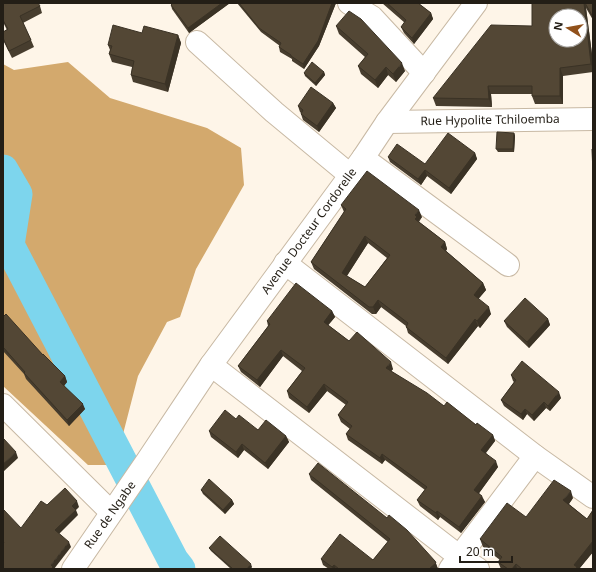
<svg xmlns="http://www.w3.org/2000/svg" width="596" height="572" font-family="'Noto Sans',sans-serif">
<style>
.forest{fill:#d3a96d}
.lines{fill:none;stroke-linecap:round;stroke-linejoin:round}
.river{stroke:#7dd5ed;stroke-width:31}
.minor-casing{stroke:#c8b9a4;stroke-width:24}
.minor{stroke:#fff;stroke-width:22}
.wall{fill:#473d2e;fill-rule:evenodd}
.shaded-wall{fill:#3a3225}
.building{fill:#534735;stroke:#3a3225;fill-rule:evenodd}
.labels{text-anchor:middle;stroke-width:4;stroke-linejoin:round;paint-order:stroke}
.street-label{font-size:12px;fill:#231e16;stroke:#fff}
</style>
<rect width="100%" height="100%" fill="#fef5e8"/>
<path class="forest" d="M68,62L110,98L207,128L241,148L244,185L196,269L180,317L167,322L138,376L115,465H88L3,386V188L14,177L3,159V64L14,70Z"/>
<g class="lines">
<path class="river" d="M3,170L17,194L9,245L173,560L180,569"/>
<g class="minor-casing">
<g id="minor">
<path d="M349,3L372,17L424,73"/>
<path d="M197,42L274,112L350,175"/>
<path d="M387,122L593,119"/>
<path d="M363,158L508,265"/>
<path d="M285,263L535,456L593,497"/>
<path d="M211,365L460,557L478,569"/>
<path d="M3,405L111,512"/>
<path d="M73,569L147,461L211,365L363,158L387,122L476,3"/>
<path d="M450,569L535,456"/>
</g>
</g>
<use href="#minor" class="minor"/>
</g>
<g class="wall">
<path d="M3,3L40,6L42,13L23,23L31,40L34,47L12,58L3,40V32L7,30L3,22Z"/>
<path d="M173,3H230L189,33L172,9L171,5Z"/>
<path d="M237,3H336L319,46L304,69L292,61V59L280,52L279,47L280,46L261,32Z"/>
<path d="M382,3H418L431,13L433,19L414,44L404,33L401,27L405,23Z"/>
<path d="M532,3H593V20L586,8L593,62V72L563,76V104H535L532,96V94H491L492,107L436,106L433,98L532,26Z"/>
<path d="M336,26L405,71L396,82L388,75L378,88L361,74L358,66L365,57L339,34Z"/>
<path d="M142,33L178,35L181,43L168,92L133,82L131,75L132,67L112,62L109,54L110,50L108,45Z"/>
<path d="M324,72L325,75L316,86L305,76L304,73Z"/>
<path d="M333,103L336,108L319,132L303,120L301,114V113L300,112L298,106Z"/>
<path d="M514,133L515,136L514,152H498L496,149Z"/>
<path d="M475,153L477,159L451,194L427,176L421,185L390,162L388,157L425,164Z"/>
<path d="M341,205L422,217L419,222L445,242L447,249L446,251L483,283L486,290L478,299L491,314L480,328L478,326L448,364L408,333L406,326L381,307L376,314H372L314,269L311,262L344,212ZM368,243L387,258L365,287L347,276Z"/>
<path d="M332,311L335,317L328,325L349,341L393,369L391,371L444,406L493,435L495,441L486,453L498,467L479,493L485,502L461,533L440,517L438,520L420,506L417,500L425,490L385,460L382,464L348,440L346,434L350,429L341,422L338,415L346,405L327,391L309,413L289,398L287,391L302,371L283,356L260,387L241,372L238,366L268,326L267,321Z"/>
<path d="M3,317L65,376L67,382L64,386L85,409L69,426L26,379L24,374L3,351Z"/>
<path d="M548,319L550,325L529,348L507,327L504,321Z"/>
<path d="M511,375L561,398L550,411L546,408L534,421L527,414L523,420L504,406L501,400L514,382L513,381Z"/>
<path d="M236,419L258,430L286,436L289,442L268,469L244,450L238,458L211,437L209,431Z"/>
<path d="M309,474L435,561L438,569H329L323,565L321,559L373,560L388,542L311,480Z"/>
<path d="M201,490L232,500L234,504L225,514L203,494Z"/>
<path d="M573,498L569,504L587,519L593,510V552L579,569H501L498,562L500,560L483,547L480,539L526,517Z"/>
<path d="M209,548L252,567L250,569H231L211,551Z"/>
</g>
<g class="shaded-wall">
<path d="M222,3H230L189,33L188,28Z"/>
<path d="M332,3H336L319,46L304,69L303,64Z"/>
<path d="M584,3H585L586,8L593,62V69L591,64Z"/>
<path d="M431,13L433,19L414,44L412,38Z"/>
<path d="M178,35L181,43L168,92L165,84Z"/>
<path d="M402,63L405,71L396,82L393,74Z"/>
<path d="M386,67L388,75L378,88L375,80Z"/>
<path d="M560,68L563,76V104L560,96Z"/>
<path d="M324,72L325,75L316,86L315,83Z"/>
<path d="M488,86L491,94L492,107L489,99Z"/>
<path d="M333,103L336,108L319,132L317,126Z"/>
<path d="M514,133L515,136L514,152L513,149Z"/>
<path d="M475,153L477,159L451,194L449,188Z"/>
<path d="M425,170L427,176L421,185L418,179Z"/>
<path d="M419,210L422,217L418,221L419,224L415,219V215Z"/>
<path d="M365,236L368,243L344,280L342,273Z"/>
<path d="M445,242L447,249L443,254L441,247Z"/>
<path d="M483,283L486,290L476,302L474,295Z"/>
<path d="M378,300L381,307L376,314L373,307Z"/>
<path d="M489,307L491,314L480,328L477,321Z"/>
<path d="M332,311L335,317L326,328L324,322Z"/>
<path d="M475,319L478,326L448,364L446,358Z"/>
<path d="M548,319L550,325L529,348L527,342Z"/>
<path d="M281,350L283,356L260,387L257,380Z"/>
<path d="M391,362L393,369L389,374L386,368Z"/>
<path d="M65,376L67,382L62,388L60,382Z"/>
<path d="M324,384L327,391L309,413L307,407Z"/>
<path d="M559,392L561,398L550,411L548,406Z"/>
<path d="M544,402L546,408L534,421L532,415Z"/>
<path d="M83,404L85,409L69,426L67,420Z"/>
<path d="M525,409L527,414L523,420L521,414Z"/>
<path d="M493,435L495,441L483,456L481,450Z"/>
<path d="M286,436L289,442L268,469L265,463Z"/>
<path d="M242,444L244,450L238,458L236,452Z"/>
<path d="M16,452L18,458L3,472V464Z"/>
<path d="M382,454L385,460L382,464L380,458Z"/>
<path d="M496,461L498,467L477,496L474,490Z"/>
<path d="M571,491L573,498L566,508L563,500Z"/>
<path d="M482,496L485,502L461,533L459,527Z"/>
<path d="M232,500L234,504L225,514L223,510Z"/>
<path d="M77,501L79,507L76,510L78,515L57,536L55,530L72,506Z"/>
<path d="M437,511L440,517L438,520L436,513Z"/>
<path d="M593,541V552L579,569H576L574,565Z"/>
<path d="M69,542L71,547L54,569H51V565Z"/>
<path d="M435,561L438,569H429Z"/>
<path d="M251,564L252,567L250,569H247Z"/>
<path d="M516,564L517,569H512Z"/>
<path d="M334,565L336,569H333L332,567Z"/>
</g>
<g class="building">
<path d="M3,3H38L40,6L20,16L31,40L9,51L3,38V32L8,29L3,20Z"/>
<path d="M173,3H222L188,28L171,5Z"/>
<path d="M239,3H332L318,41L303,64L291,56V55L279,47L281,43L259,28Z"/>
<path d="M387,3H418L431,13L412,38L401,27L406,20Z"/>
<path d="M532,3H584L591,64L560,68V96H532V86H488L489,99L433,98L491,25L532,26ZM556,16H580V40H556Z"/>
<path d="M585,3H593V17Z"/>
<path d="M349,11L361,19L402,63L393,74L386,67L375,80L358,66L368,54L336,26Z"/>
<path d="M113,25L142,33L144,26L178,35L165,84L131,75L134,61L109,54L112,46L108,45Z"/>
<path d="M312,62L324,72L315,83L304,73Z"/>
<path d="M311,87L333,103L317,126L301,114L303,110L298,106Z"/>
<path d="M497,132L514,133L513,149H496Z"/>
<path d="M448,133L475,153L449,188L425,170L418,179L388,157L397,144L425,164Z"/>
<path d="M592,149H593V174Z"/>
<path d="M367,171L419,210L415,215L417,217L415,219L445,242L441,247L483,283L474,295L489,307L477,321L475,319L446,358L406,327L408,323L378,300L373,307H369L311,262L346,209L341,205ZM365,236L390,255L365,287L342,273Z"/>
<path d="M296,283L332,311L324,322L349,341L357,332L391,362L386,368L427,393L444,406L447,402L476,425L477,423L493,435L481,450L496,461L474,490L482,496L459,527L437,511L436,513L417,500L427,487L382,454L380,458L346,434L352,426L338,415L348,402L324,384L307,407L287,391L305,368L281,350L257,380L238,366L270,324L267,321Z"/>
<path d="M525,298L548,319L527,342L504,321Z"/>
<path d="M6,314L43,355V354L65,376L60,382L83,404L67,420L24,373L25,372L3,347V317Z"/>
<path d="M522,361L559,392L548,406L544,402L532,415L525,409L521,414L501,400L516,380L511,375Z"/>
<path d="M225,410L236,419L239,415L258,430L266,420L286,436L265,463L242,444L236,452L209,431Z"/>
<path d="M3,438L16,452L3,464Z"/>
<path d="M318,463L387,518L389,515L407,530L435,561L436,563L429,569H339L334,565L332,567L321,559L340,534L373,560L390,539L309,474Z"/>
<path d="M209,479L232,500L223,510L201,490Z"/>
<path d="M554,480L571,491L563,500L587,519L593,510V541L574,565L577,567L576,569H522L516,564L512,569H508L498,562L502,557L480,539L507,503L526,517Z"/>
<path d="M65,488L77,501L72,506L76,510L55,530L69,542L51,565L53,567L51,569H3V544L4,542L3,541V509L21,528L41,501L47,505Z"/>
<path d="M220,536L251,564L247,569H233L209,548Z"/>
</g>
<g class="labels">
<g class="street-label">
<text transform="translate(490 120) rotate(-1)" y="4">Rue Hypolite Tchiloemba</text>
<text transform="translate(309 231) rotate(-54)" y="4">Avenue Docteur Cordorelle</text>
<text transform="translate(110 515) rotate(-55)" y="4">Rue de Ngabe</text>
</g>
</g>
<rect width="596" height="572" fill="none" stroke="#231e16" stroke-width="8"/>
<g transform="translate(568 28) rotate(281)"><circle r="19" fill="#ffffff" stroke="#a7a5a2"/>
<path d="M0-3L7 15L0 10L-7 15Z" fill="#91511b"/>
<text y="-6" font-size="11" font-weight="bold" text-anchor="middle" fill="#231e16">N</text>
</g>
<path d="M460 556v6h52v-6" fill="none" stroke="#231e16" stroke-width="2"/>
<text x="466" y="556" font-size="12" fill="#231e16" stroke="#ffffff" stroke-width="3" paint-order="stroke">20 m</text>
</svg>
